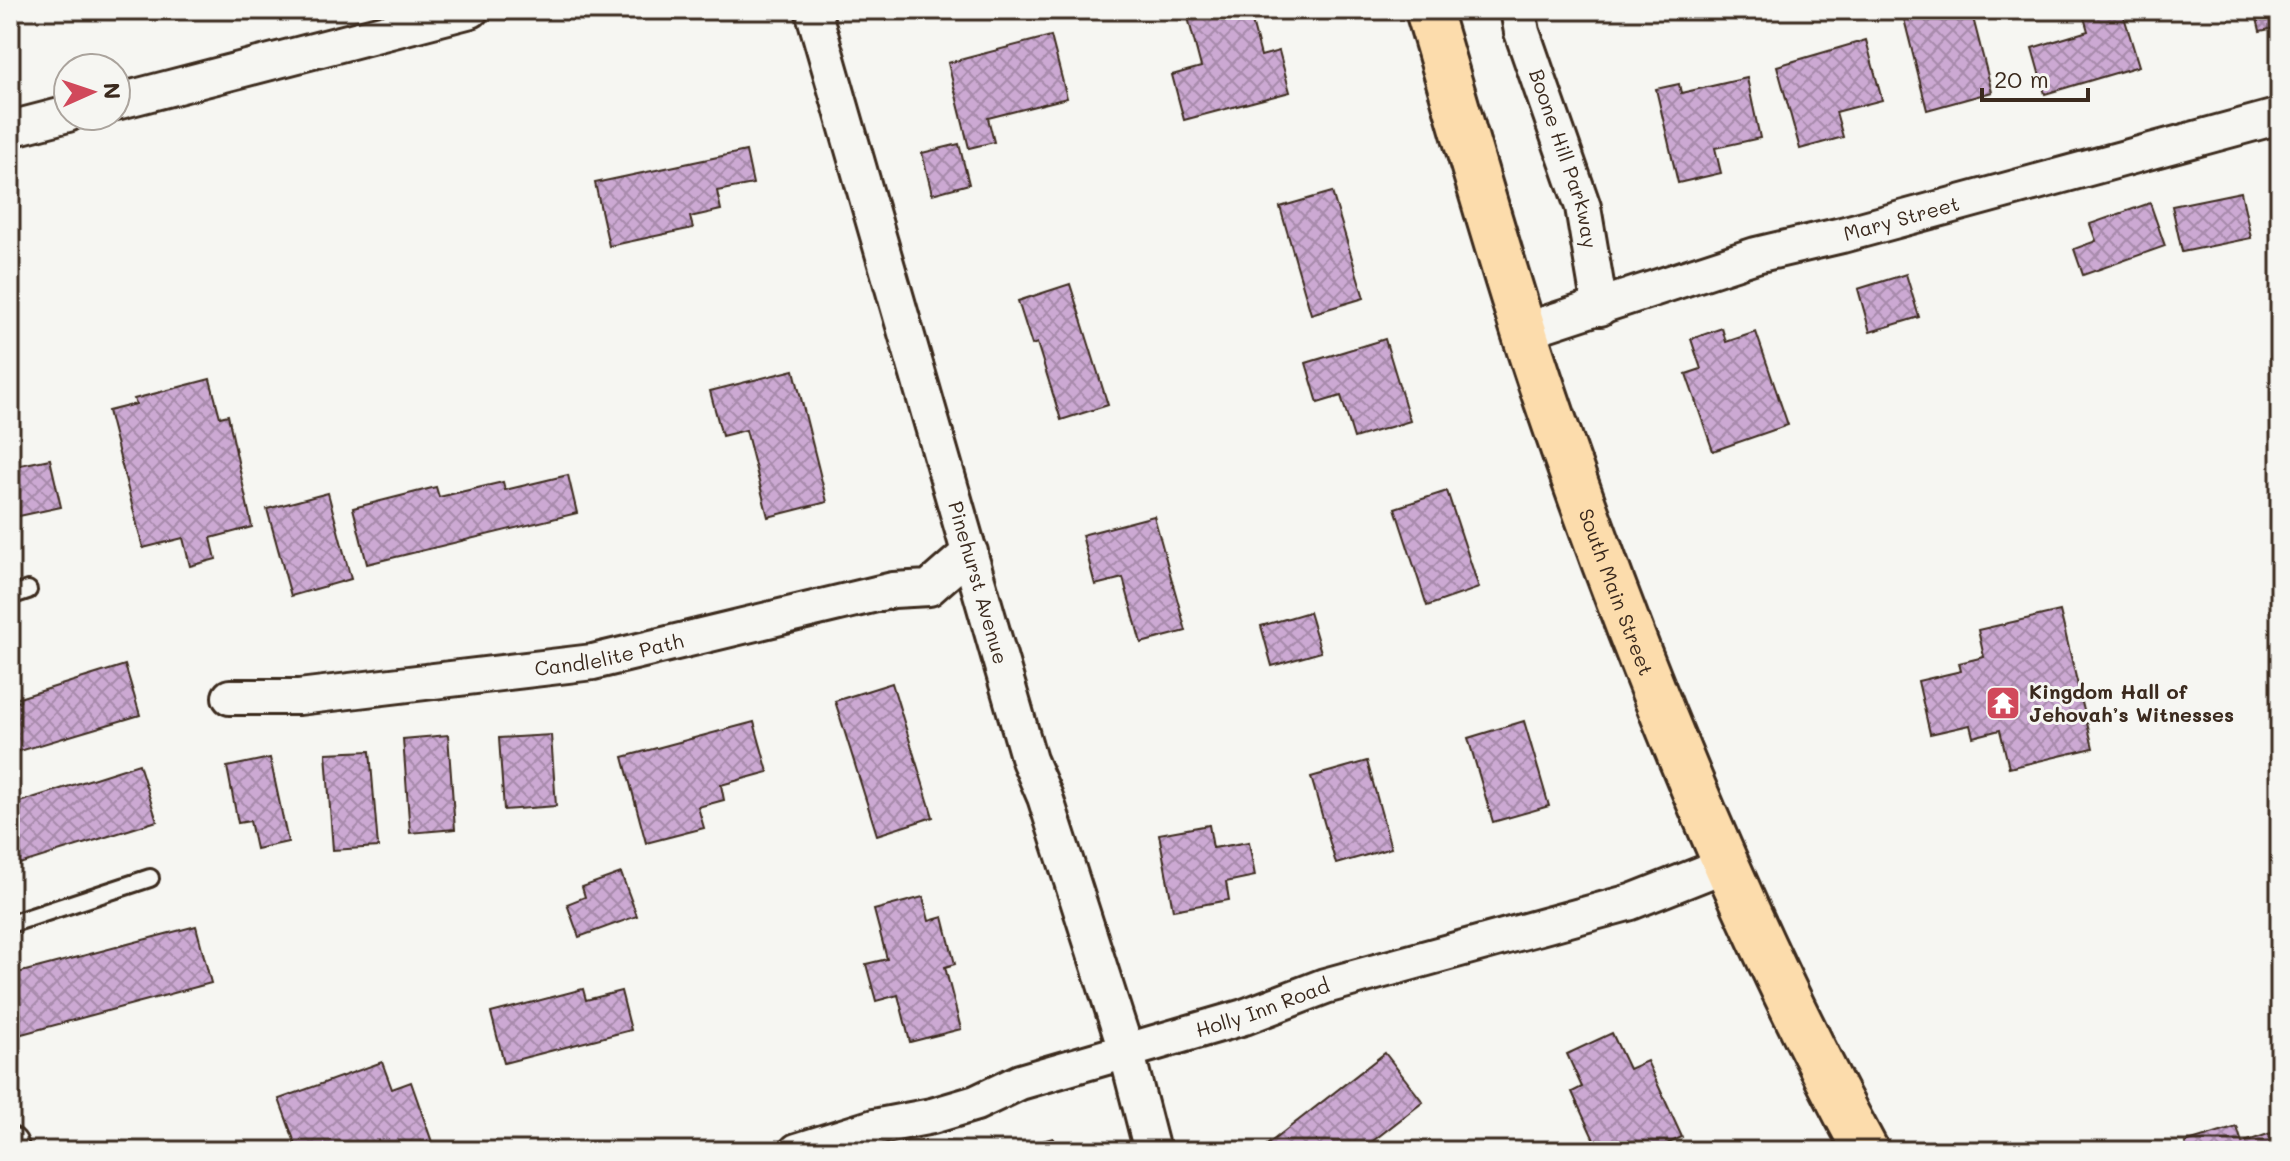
<svg xmlns="http://www.w3.org/2000/svg" width="2290" height="1161" font-family="Mali,sans-serif">
<style>
.building{fill:url(#building-cross-hatch);stroke:#3b2a1e;stroke-width:2}
.lines{fill:none;stroke-linecap:round;stroke-linejoin:round}
.service-casing{stroke:#3b2a1e;stroke-width:22}
.minor-casing{stroke:#3b2a1e;stroke-width:40}
.primary-casing{stroke:#3b2a1e;stroke-width:50}
.service{stroke:#f6f6f2;stroke-width:16}
.minor{stroke:#f6f6f2;stroke-width:34}
.primary{stroke:#fcdcac;stroke-width:44}
.labels{text-anchor:middle;stroke-width:6;stroke-linejoin:round;paint-order:stroke}
.street-label{font-size:20px;fill:#3b2a1e;stroke:#f6f6f2}
.poi-label{font-size:20px;font-weight:bold;fill:#3b2a1e;stroke:#f6f6f2;text-anchor:start}
</style>
<defs>
<pattern id="building-cross-hatch" width="8" height="8" patternUnits="userSpaceOnUse" patternTransform="scale(2)"><rect width="8" height="8" fill="#cca9d3"/><path d="M0 0l8 8M0 8l8-8" fill="none" stroke="#a78aab"/></pattern>
</defs>
<rect width="100%" height="100%" fill="#f6f6f2"/>
<filter id="ink" filterUnits="userSpaceOnUse"><feTurbulence type="fractalNoise" baseFrequency=".0125" numOctaves="2"/><feDisplacementMap in="SourceGraphic" scale="16" xChannelSelector="R" yChannelSelector="G"/><feConvolveMatrix kernelMatrix="1 2 1 2 8 2 1 2 1" color-interpolation-filters="sRGB"/></filter>
<g filter="url(#ink)">
<g class="building">
<path d="M1186,10H1249L1261,56L1279,51L1290,92L1184,120L1172,75L1201,67Z"/>
<path d="M1924,10H1971L1992,92L1927,110L1903,15Z"/>
<path d="M2098,10H2122L2139,66L2045,94L2032,48L2088,31L2083,14Z"/>
<path d="M2255,10H2280V27L2260,31Z"/>
<path d="M1051,36L1067,98L988,118L994,142L969,148L948,63Z"/>
<path d="M1866,40L1882,100L1836,112L1843,137L1800,149L1777,66Z"/>
<path d="M1747,78L1760,138L1715,148L1721,173L1678,183L1656,89L1679,84L1681,93Z"/>
<path d="M959,144L969,184L932,194L922,153Z"/>
<path d="M746,151L753,184L717,191L721,210L690,217L693,228L609,246L595,183Z"/>
<path d="M1332,192L1364,298L1311,314L1280,207Z"/>
<path d="M2241,192L2251,238L2182,252L2172,206Z"/>
<path d="M2150,203L2165,246L2083,275L2074,249L2096,241L2090,224Z"/>
<path d="M1906,274L1919,317L1870,332L1858,289Z"/>
<path d="M1070,284L1108,405L1061,420L1037,343L1032,345L1018,301Z"/>
<path d="M1722,328L1726,342L1756,332L1788,425L1713,451L1686,374L1701,369L1691,339Z"/>
<path d="M1385,339L1410,421L1354,438L1341,396L1318,403L1306,363Z"/>
<path d="M794,370L827,502L768,517L746,430L722,436L710,391Z"/>
<path d="M210,379L220,417L228,415L252,527L211,538L216,559L190,566L183,538L143,548L108,411L136,404L134,399Z"/>
<path d="M50,459L61,507L10,518V467Z"/>
<path d="M568,475L577,513L367,564L353,508L436,487L439,497L503,482L505,490Z"/>
<path d="M1447,491L1479,588L1427,606L1395,508Z"/>
<path d="M328,493L351,579L291,596L267,509Z"/>
<path d="M1154,516L1186,631L1141,643L1123,578L1095,585L1082,535Z"/>
<path d="M2060,611L2093,748L2009,768L2000,730L1973,737L1970,725L1930,734L1918,681L1961,671L1959,663L1984,657L1978,630Z"/>
<path d="M1309,612L1321,652L1272,666L1261,626Z"/>
<path d="M125,665L140,715L10,754V704L20,701L19,698Z"/>
<path d="M892,683L933,817L877,835L835,701Z"/>
<path d="M1524,721L1549,806L1493,822L1468,738Z"/>
<path d="M754,722L768,772L721,785L724,800L698,807L704,828L646,843L623,757Z"/>
<path d="M448,735L455,829L410,833L403,739Z"/>
<path d="M551,735L556,806L504,810L499,738Z"/>
<path d="M370,751L378,847L333,850L326,753Z"/>
<path d="M270,758L288,842L256,849L250,821L238,823L227,767Z"/>
<path d="M1367,761L1391,848L1336,864L1311,777Z"/>
<path d="M139,764L157,821L10,867V805Z"/>
<path d="M1209,825L1213,848L1249,842L1255,876L1226,882L1229,900L1173,910L1159,834Z"/>
<path d="M621,873L637,916L579,937L567,904L585,897L582,887Z"/>
<path d="M923,897L929,921L943,917L955,964L945,967L961,1029L910,1042L898,995L876,1001L866,964L887,959L874,910Z"/>
<path d="M196,926L211,983L18,1035L10,1006V975Z"/>
<path d="M583,989L586,1000L621,991L631,1030L504,1063L491,1013Z"/>
<path d="M1612,1033L1629,1069L1647,1061L1682,1137L1652,1151H1599L1572,1092L1582,1087L1567,1054Z"/>
<path d="M1385,1053L1423,1102L1360,1151H1259Z"/>
<path d="M382,1062L392,1089L411,1082L433,1145L417,1151H389L386,1144L368,1151H298L279,1099Z"/>
<path d="M2237,1127L2242,1143L2280,1130V1151H2187L2185,1143Z"/>
<path d="M1053,1138L1057,1151H1006Z"/>
</g>
<g class="lines">
<g class="service-casing">
<g id="service">
<path d="M10,596L28,590"/>
<path d="M10,924L150,878"/>
</g>
</g>
<g class="minor-casing">
<g id="minor">
<path id="s1" d="M813,10L1029,760L1045,797L1126,1050L1152,1151"/>
<path id="s2" d="M1518,10L1522,32L1583,207L1600,308"/>
<path d="M116,102L471,10"/>
<path d="M10,129L68,114"/>
<path id="s3" d="M1524,331L1756,255L1842,235L2280,116"/>
<path id="s4" d="M230,697H299L593,662L893,590L929,588L970,552"/>
<path d="M10,1145L12,1151"/>
<path id="s5" d="M797,1151L874,1127L932,1116L976,1103L1020,1082L1244,1017L1325,986L1631,902L1727,864"/>
</g>
</g>
<g class="primary-casing">
<g id="primary">
<path id="s6" d="M1428,10C1465,134 1499,259 1540,381C1629,644 1734,907 1866,1151"/>
</g>
</g>
<use href="#service" class="service"/>
<use href="#minor" class="minor"/>
<use href="#primary" class="primary"/>
</g>
</g>
<defs>
<g id="temple-square" transform="scale(1.8)"><rect x="-9" y="-9" width="18" height="18" rx="4" fill="#d1495b" stroke="#f6f6f2"/><path d="M0-6L5-2H3V0L6.5 2.5H4V6H1.5V3h-3V6H-4V2.5H-6.5L-3 0V-2H-5Z" fill="#fff"/></g>
</defs>
<g fill-rule="evenodd">
<use href="#temple-square" x="2003" y="703"/>
</g>
<g class="labels">
<g class="street-label">
<text dy="7" stroke="none"><textPath href="#s2" startOffset="156">Boone Hill Parkway</textPath></text>
<text dy="7" stroke="none"><textPath href="#s3" startOffset="394">Mary Street</textPath></text>
<text dy="7" stroke="none"><textPath href="#s1" startOffset="596">Pinehurst Avenue</textPath></text>
<text dy="7" stroke="none"><textPath href="#s6" startOffset="612">South Main Street</textPath></text>
<text dy="7" stroke="none"><textPath href="#s4" startOffset="382">Candlelite Path</textPath></text>
<text dy="7" stroke="none"><textPath href="#s5" startOffset="488">Holly Inn Road</textPath></text>
</g>
<g class="poi-label">
<text x="2029" y="699">Kingdom Hall of<tspan x="2029" dy="23">Jehovah’s Witnesses</tspan></text>
</g>
</g>
<rect width="2290" height="1161" fill="none" stroke="#f6f6f2" stroke-width="40"/>
<rect x="20" y="20" width="2250" height="1121" fill="none" stroke="#3b2a1e" stroke-width="3" filter="url(#ink)"/>
<g transform="translate(92 92) rotate(87)"><circle r="38" fill="#f6f6f2" stroke="#aba49d" stroke-width="2"/>
<path d="M0-6L14 30L0 20L-14 30Z" fill="#d1495b"/>
<text y="-12" font-size="22" font-weight="bold" text-anchor="middle" fill="#3b2a1e">N</text>
</g>
<path d="M1982 88v12h106v-12" fill="none" stroke="#3b2a1e" stroke-width="4"/>
<text x="1994" y="88" font-size="24" fill="#3b2a1e" stroke="#f6f6f2" stroke-width="6" paint-order="stroke">20 m</text>
</svg>
